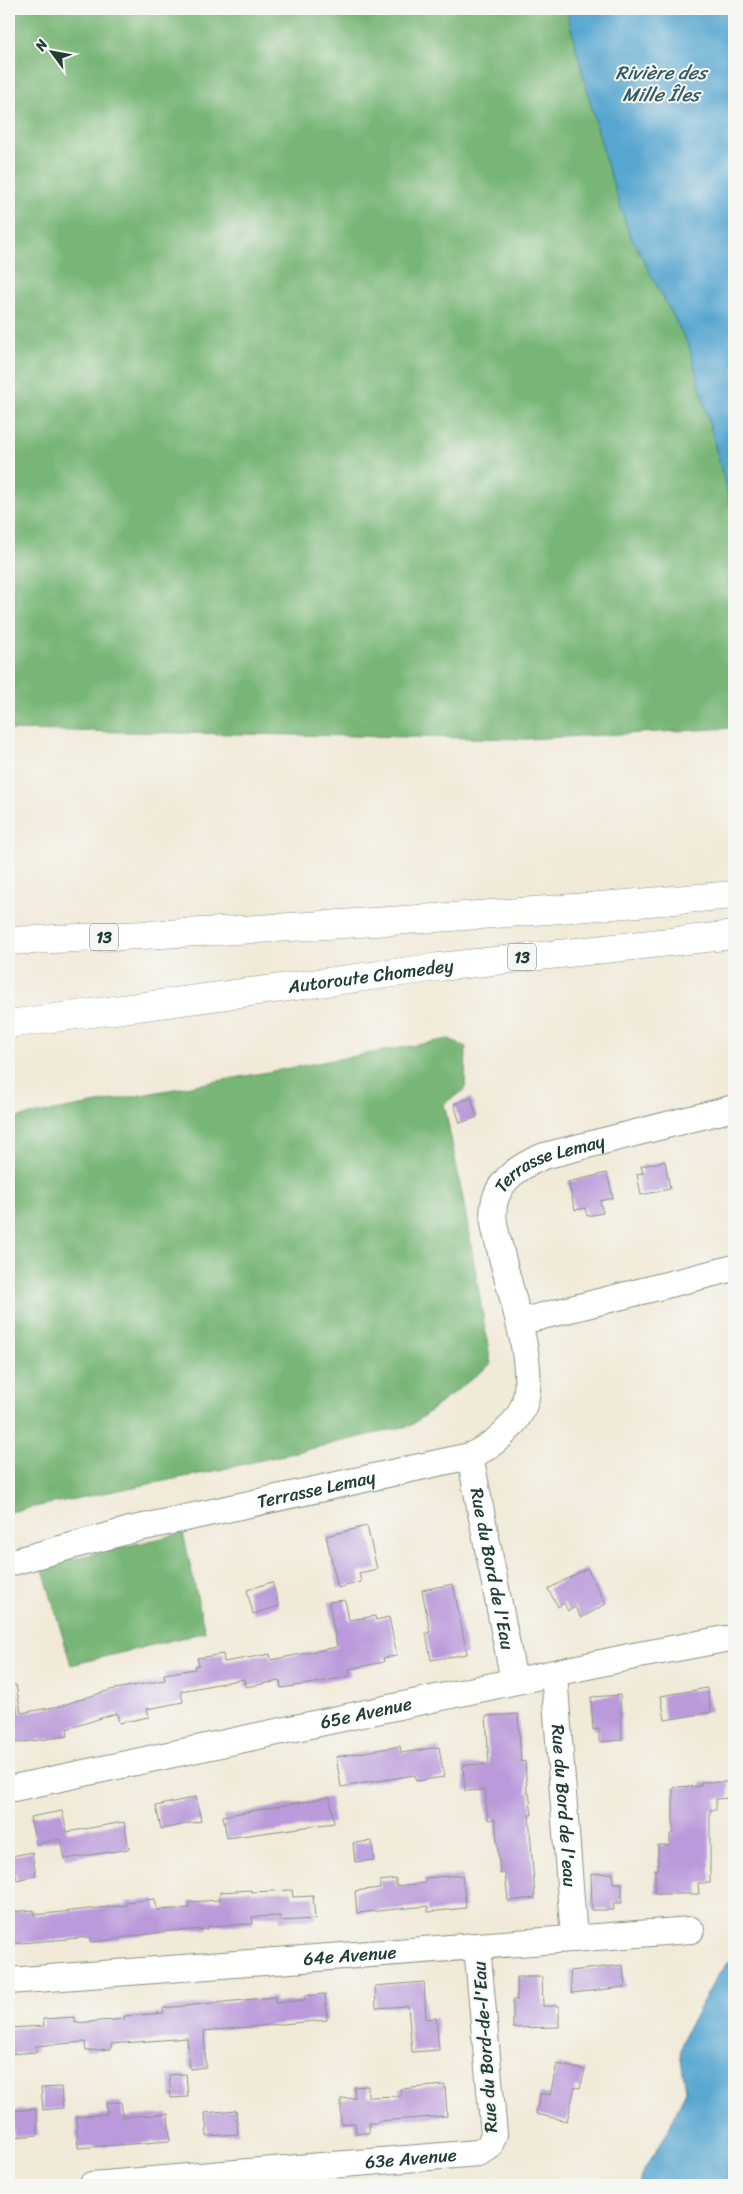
<svg xmlns="http://www.w3.org/2000/svg" width="743" height="2194" font-family="Sriracha,sans-serif">
<style>
.forest{fill:#77b676;stroke:#4b7a55}
.water{fill:#56a6d0;stroke:#3a7282}
.building{fill:#ba9ada}
.lines{fill:none;stroke-linecap:round;stroke-linejoin:round}
.minor-casing{stroke:#889486;stroke-width:28}
.highway-casing{stroke:#889486;stroke-width:29}
.minor{stroke:#fff;stroke-width:26}
.highway{stroke:#fff;stroke-width:28}
.labels{text-anchor:middle;stroke-width:4;stroke-linejoin:round;paint-order:stroke}
.shield{fill:#f6f6f2;stroke:#60746d;stroke-width:1}
.shield-label{font-size:16px;font-weight:bold;fill:#1f3d34}
.street-label{font-size:18px;fill:#1f3d34;stroke:#f6f6f2}
.water-label{font-size:19px;font-style:italic;fill:#305c63;stroke:#f6f6f2}
</style>
<rect width="100%" height="100%" fill="#f6f6f2"/>
<filter id="ink" filterUnits="userSpaceOnUse"><feTurbulence type="fractalNoise" baseFrequency=".02" numOctaves="2"/><feDisplacementMap in="SourceGraphic" scale="10" xChannelSelector="R" yChannelSelector="G"/><feConvolveMatrix kernelMatrix="1 2 1 2 8 2 1 2 1" color-interpolation-filters="sRGB"/></filter>
<filter id="wash" filterUnits="userSpaceOnUse"><feTurbulence type="fractalNoise" baseFrequency=".0096" numOctaves="4" result="noise"/><feDisplacementMap in="SourceGraphic" scale="20" xChannelSelector="R" yChannelSelector="G"/><feGaussianBlur stdDeviation="1.12" result="paint"/><feColorMatrix in="noise" values="0 0 0 0 0 0 0 0 0 0 0 0 0 0 0 0 0 1.4 0 .05"/><feComposite in="paint" operator="in"/></filter>
<g filter="url(#wash)">
<rect width="100%" height="100%" fill="#f1ead8"/>
<g class="forest">
<path d="M9,9H566L606,161L629,233L689,346L734,518V728L527,739L9,730Z"/>
<path d="M449,1039L466,1047L465,1090L444,1103L464,1204L491,1364L412,1425L219,1470L9,1512V1119Z"/>
<path d="M183,1533L205,1632L71,1665L42,1566Z"/>
</g>
<g class="water">
<path d="M566,9H734V518L689,346L629,233L606,161Z"/>
<path d="M734,1953V2185H639L645,2168L667,2133L686,2090L680,2054L686,2031L716,1978Z"/>
</g>
<g id="blocks">
<g class="building">
<path d="M471,1098L477,1117L460,1123L454,1104Z"/>
<path d="M665,1161L670,1189L641,1195L637,1174L643,1173L641,1166Z"/>
<path d="M607,1173L613,1198L600,1201L603,1213L587,1216L585,1208L575,1210L568,1182Z"/>
<path d="M367,1526L377,1569L359,1573L361,1582L338,1588L326,1536Z"/>
<path d="M587,1568L606,1604L581,1618L575,1607L568,1611L564,1603L558,1607L548,1589Z"/>
<path d="M272,1582L279,1606L253,1614L247,1590Z"/>
<path d="M453,1584L467,1654L431,1660L426,1633L430,1632L422,1590Z"/>
<path d="M345,1600L349,1620L375,1616L376,1620L389,1617L397,1656L383,1658L384,1662L349,1669L350,1676L321,1682L281,1688L280,1681L245,1687L244,1679L181,1691L183,1702L147,1709L149,1717L119,1723L117,1713L67,1729L68,1736L9,1744V1686L16,1685L21,1713L60,1706L110,1690L165,1680L164,1674L195,1669V1666L199,1665L197,1658L223,1654L224,1662L270,1654L271,1660L337,1647L329,1602Z"/>
<path d="M707,1688L711,1712L665,1720L661,1696Z"/>
<path d="M620,1695L622,1740L599,1742V1729L593,1730L591,1697Z"/>
<path d="M518,1714L521,1762L525,1761L527,1793H529L532,1815H529L535,1898L508,1901L505,1873L500,1874L495,1819L488,1820L485,1790L465,1791L463,1765L489,1764L486,1716Z"/>
<path d="M400,1746L401,1753L439,1747L444,1777L416,1781L415,1775L341,1787L336,1757Z"/>
<path d="M701,1782H729V1798L716,1799V1810H710V1883H698L699,1894H655V1870H658V1845H670V1834H673V1787L701,1786Z"/>
<path d="M196,1797L201,1821L161,1829L156,1806Z"/>
<path d="M330,1797L334,1823L227,1838L223,1816Z"/>
<path d="M62,1811L67,1832L124,1822L129,1849L65,1859L61,1839L36,1844L30,1817Z"/>
<path d="M372,1841L374,1860L355,1862L353,1843Z"/>
<path d="M32,1852L36,1875L17,1880L12,1856Z"/>
<path d="M613,1873V1883H622V1903H613L614,1910H592L591,1874Z"/>
<path d="M462,1875L466,1908L428,1912V1906L357,1913L355,1891L380,1888V1881L396,1879V1886L425,1883V1878Z"/>
<path d="M251,1890V1892L292,1890L293,1897L313,1896L315,1919L280,1921V1916L252,1917L253,1924L208,1926V1929L171,1931L119,1938V1939L91,1942V1937L9,1944V1912L34,1910V1915L127,1905L126,1902L155,1899L157,1910L189,1908V1902L220,1900V1892Z"/>
<path d="M623,1965L625,1987L572,1993L570,1971Z"/>
<path d="M517,1977H542L543,2006H559V2027L513,2028V2000H517Z"/>
<path d="M424,1982L426,2019L436,2018L439,2050L412,2052L408,2006L376,2008L375,1986Z"/>
<path d="M325,1994L327,2020L204,2031L206,2067L190,2069L187,2038L111,2044V2049L86,2051L85,2042L36,2046L37,2052L9,2054V2028L44,2026L43,2019L75,2017V2023L125,2019L124,2016L164,2013L163,2008L275,1997V2003L305,2000V1996Z"/>
<path d="M557,2064L585,2070L580,2088L575,2087L567,2121L536,2114L540,2093L550,2095Z"/>
<path d="M186,2074L188,2097L171,2098L169,2075Z"/>
<path d="M445,2085L447,2116L378,2121V2123H369V2133H356L355,2123L341,2124V2099L355,2098L354,2087L368,2086V2097L401,2096L400,2089Z"/>
<path d="M61,2087L63,2108L43,2110L41,2088Z"/>
<path d="M121,2102L123,2117L168,2114L170,2141L78,2148L76,2117L107,2114L106,2103Z"/>
<path d="M36,2109L38,2135L14,2137L12,2111Z"/>
<path d="M236,2110L238,2134L207,2136L205,2113Z"/>
</g>
</g>
</g>
<g filter="url(#ink)">
<use href="#blocks" fill-opacity="0" stroke="#889486" stroke-width="1"/>
<g class="lines">
<g class="minor-casing">
<g id="minor">
<path d="M519,1322L734,1268"/>
<path id="s1" d="M470,1456L514,1681"/>
<path id="s2" d="M9,1563L130,1530L470,1456C491,1447 515,1428 524,1405C537,1367 510,1292 501,1253C497,1236 490,1218 495,1200C501,1178 524,1164 544,1156L734,1108"/>
<path id="s3" d="M554,1674L574,1939"/>
<path id="s4" d="M9,1789L634,1656L725,1639"/>
<path id="s5" d="M9,1981L691,1930"/>
<path id="s6" d="M92,2185L478,2153L489,2147L494,2134L477,1946"/>
</g>
</g>
<g class="highway-casing">
<g id="highway">
<path d="M9,941C251,931 493,916 734,895"/>
<path id="s7" d="M9,1024L439,967L734,935"/>
</g>
</g>
<use href="#minor" class="minor"/>
<use href="#highway" class="highway"/>
</g>
</g>
<g class="labels">
<g class="shield">
<rect x="90" y="923.5" width="28" height="27" rx="4"/>
<rect x="508" y="943.5" width="28" height="27" rx="4"/>
</g>
<g class="shield-label">
<text x="104" y="943">13</text>
<text x="522" y="963">13</text>
</g>
<g class="street-label">
<text dy="6" stroke="none"><textPath href="#s7" startOffset="365">Autoroute Chomedey</textPath></text>
<text dy="6" stroke="none"><textPath href="#s2" startOffset="829">Terrasse Lemay</textPath></text>
<text dy="6" stroke="none"><textPath href="#s2" startOffset="316">Terrasse Lemay</textPath></text>
<text dy="6" stroke="none"><textPath href="#s1" startOffset="115">Rue du Bord de l'Eau</textPath></text>
<text dy="6" stroke="none"><textPath href="#s4" startOffset="365">65e Avenue</textPath></text>
<text dy="6" stroke="none"><textPath href="#s3" startOffset="132">Rue du Bord de l'eau</textPath></text>
<text dy="6" stroke="none"><textPath href="#s5" startOffset="342">64e Avenue</textPath></text>
<text transform="translate(485 2047) rotate(-94)" y="6">Rue du Bord-de-l'Eau</text>
<text dy="6" stroke="none"><textPath href="#s6" startOffset="320">63e Avenue</textPath></text>
</g>
<g class="water-label">
<text x="661" y="79">Rivière des<tspan x="661" dy="22">Mille Îles</tspan></text>
</g>
</g>
<rect width="743" height="2194" fill="none" stroke="#f6f6f2" stroke-width="30"/>
<g transform="translate(52 52) rotate(302)" stroke="#f6f6f2" stroke-width="4" paint-order="stroke">
<path d="M0-4L9 19L0 12L-9 19Z" fill="#1f3d34"/>
<text y="-8" font-size="14" font-weight="bold" text-anchor="middle" fill="#1f3d34">N</text>
</g>
</svg>
